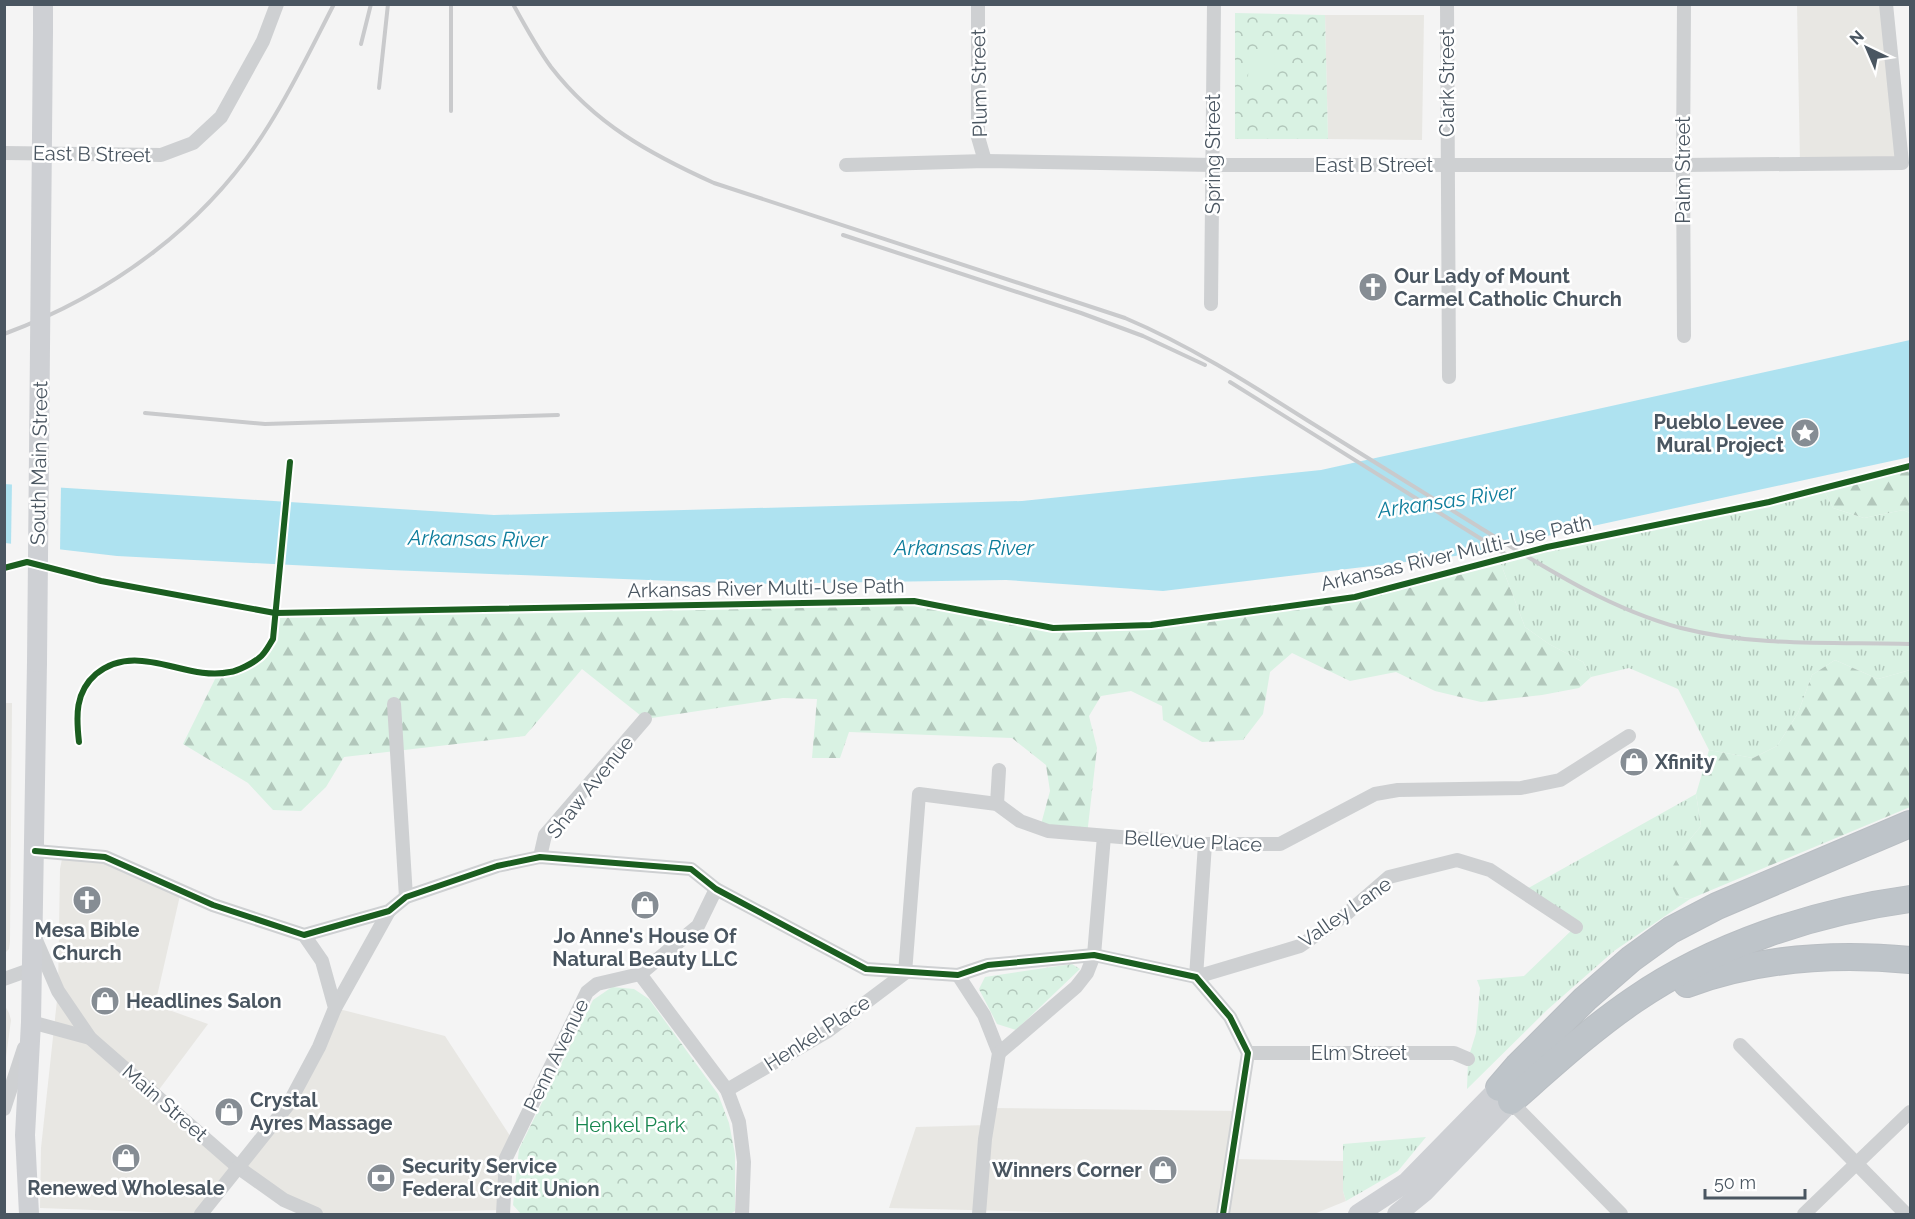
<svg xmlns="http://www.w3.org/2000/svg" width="1915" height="1219" font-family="Raleway,sans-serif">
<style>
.commercial{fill:#e8e7e3}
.grass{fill:url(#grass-tufts)}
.forest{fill:url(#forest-firs)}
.park{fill:url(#park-crowns)}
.pitch{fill:#d9f2e3}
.water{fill:#aee2f0}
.pier{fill:#f4f4f4}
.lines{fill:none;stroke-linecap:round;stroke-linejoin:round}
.highway-casing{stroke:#b9bec3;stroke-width:28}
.street{stroke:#ced0d2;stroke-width:14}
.secondary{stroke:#ced0d4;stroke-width:20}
.highway{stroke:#bec4c9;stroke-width:26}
.rail{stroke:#c9cacc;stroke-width:4}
.secondary-bridge{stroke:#ced0d4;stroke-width:20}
.cycleway-casing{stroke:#fff;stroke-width:10}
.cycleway{stroke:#1b5e20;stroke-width:6}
.labels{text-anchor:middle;stroke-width:5;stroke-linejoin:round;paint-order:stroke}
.street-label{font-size:20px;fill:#4a5661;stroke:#fff}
.poi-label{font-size:20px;font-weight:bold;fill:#4a5661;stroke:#fff;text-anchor:start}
.park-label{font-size:20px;fill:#17864f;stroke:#fff}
.water-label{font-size:21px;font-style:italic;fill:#0c7c9b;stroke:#fff}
</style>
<defs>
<pattern id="grass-tufts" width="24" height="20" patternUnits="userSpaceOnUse" patternTransform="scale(1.5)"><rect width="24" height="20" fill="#d9f2e3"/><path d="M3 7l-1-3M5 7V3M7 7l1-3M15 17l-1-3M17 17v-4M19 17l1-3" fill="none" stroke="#b2c7bb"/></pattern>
<pattern id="forest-firs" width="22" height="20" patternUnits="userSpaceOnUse" patternTransform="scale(1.5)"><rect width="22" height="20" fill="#d9f2e3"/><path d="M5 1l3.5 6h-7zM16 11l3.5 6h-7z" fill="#b2c7bb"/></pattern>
<pattern id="park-crowns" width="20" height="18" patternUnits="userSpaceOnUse" patternTransform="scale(1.5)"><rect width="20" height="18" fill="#d9f2e3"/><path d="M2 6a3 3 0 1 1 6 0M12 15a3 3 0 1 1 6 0" fill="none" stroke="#b2c7bb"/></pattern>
</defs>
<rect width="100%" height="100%" fill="#f4f4f4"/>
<g class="commercial">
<path d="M1797,5H1886L1902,163L1800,164Z"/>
<path d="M1325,15H1424L1422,140L1328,139Z"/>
<path d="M5,703H12L10,941L9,949L5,953Z"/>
<path d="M63,854L105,857L181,891L155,1005L208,1024L155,1095L239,1168L288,1105L335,1008L445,1036L514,1142L503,1210L316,1214L239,1168L202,1214L40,1208L41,1148L58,991L60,869Z"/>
<path d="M5,1006L9,1013L11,1020L5,1065Z"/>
<path d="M990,1108L1239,1111L1232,1159L1343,1161V1191L1346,1201L1314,1214H1128L889,1208L916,1127L987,1125Z"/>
</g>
<g class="grass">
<path d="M1823,488L1833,508L1864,518L1903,510L1910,513V670L1878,679L1835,660L1812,675L1798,713L1777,746L1753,758L1709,750L1678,689L1629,668L1591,677L1583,662L1549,644L1525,627L1499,559L1547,547Z"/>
<path d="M1696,794L1701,826L1682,849L1677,897L1690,899L1614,951L1547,1010L1467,1089L1468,1059L1476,1033L1480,988L1477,980L1524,976L1575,927L1523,891Z"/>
<path d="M1426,1137L1398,1171L1346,1201L1343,1191V1144Z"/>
</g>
<g class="forest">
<path d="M1910,466V513L1903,510L1864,518L1833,508L1823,488Z"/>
<path d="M1499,559L1525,627L1549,644L1583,662L1591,677L1579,688L1542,695L1481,702L1435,691L1396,672L1350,681L1292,653L1270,672L1263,714L1243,740L1202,742L1163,720L1162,706L1131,691L1101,696L1089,716L1097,748L1087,835L1040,828L1050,791L1046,765L1012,738L849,732L840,758H812L817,699L783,698L645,719L582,669L525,736L344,757L326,787L301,811L273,810L248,783L183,744L218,673C239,672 266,660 273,638C275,630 274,621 275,613L914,601L1053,628L1151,625L1355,597Z"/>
<path d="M1835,660L1878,679L1910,670V807L1690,899L1677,897L1667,877L1682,849L1701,826L1696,794L1709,750L1753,758L1777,746L1798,713L1812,675Z"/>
</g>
<g class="park">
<path d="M1235,13L1325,15L1328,139H1235Z"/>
<path d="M1072,964L1080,969L1016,1030L997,1024L979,989L985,977Z"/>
<path d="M612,987L634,989L649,999L718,1094L729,1123L735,1154V1211L730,1214H521L513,1205L519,1149L593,1000Z"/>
</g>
<path class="pitch" d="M1249,49H1274L1275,77H1248Z"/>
<path class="water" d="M1910,340V457L1455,556L1163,591L1006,580L751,584L389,570L117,556L5,543L4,484L494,515L1022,501L1321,470Z"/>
<path class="pier" d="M12,481L61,484L60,553L11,547Z"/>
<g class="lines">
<g class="highway-casing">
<g id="highway">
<path d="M1687,984C1758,958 1836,953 1910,960"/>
<path d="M1499,1088L1518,1066L1585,999L1631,959L1671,930L1717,906L1910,824"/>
<path d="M1511,1101C1551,1066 1590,1030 1634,1000C1714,945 1815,912 1910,899"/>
</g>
</g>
<g class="street">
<path d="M978,4V137L985,161"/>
<path d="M1447,4L1449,377"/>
<path d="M1684,4L1683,165L1684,336"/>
<path d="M4,153L161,155L193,143L221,117L263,41L277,4"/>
<path d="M846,165L985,161L1213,165H1683L1902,163L1886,4"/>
<path d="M1211,304L1214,4"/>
<path d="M394,704L406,897"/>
<path d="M997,804L999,770"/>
<path d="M1205,844L1196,977L1300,946L1344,916L1389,877L1457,860L1490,870L1576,927"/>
<path d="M35,851L105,857L213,905L304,935L389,911L406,897L497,866L540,857L691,869L716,889L866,969L958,975L988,965L1094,955L1196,977L1230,1017L1248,1053L1223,1214"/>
<path d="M540,857L545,835L645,719"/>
<path d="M36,940L58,991L90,1038L239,1168L284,1200L316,1214"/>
<path d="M640,974L727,1090L739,1122L744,1162L742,1214"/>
<path d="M958,975L984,1015L999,1053L985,1139L979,1214"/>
<path d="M4,979L32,969"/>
<path d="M335,1008L389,911"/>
<path d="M31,1022L90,1038"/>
<path d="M1740,1045L1906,1214"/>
<path d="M999,1053L1076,987L1087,973L1094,955L1104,836"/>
<path d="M1248,1053H1454L1468,1059"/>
<path d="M727,1090L828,1031L905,973L919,794L997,804L1020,821L1048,831L1205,844H1280L1375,794L1398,790L1521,788L1560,780L1629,736"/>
<path d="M1508,1099L1621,1214"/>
<path d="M4,1109L24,1048"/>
<path d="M201,1214L288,1105L319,1047L335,1008L322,961L304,935"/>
<path d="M503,1214L506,1158L587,992L597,984L640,974L698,926L716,889"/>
<path d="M1804,1214L1910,1112"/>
</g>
<g class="secondary">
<path d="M43,32V4"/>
<path d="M29,1214L25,1135L31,1022L37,662"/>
<path d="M1358,1214L1407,1182L1499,1088"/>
<path d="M1397,1214L1424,1192L1511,1101"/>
</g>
<use href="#highway" class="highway"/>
<g class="rail">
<path d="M451,4V111"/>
<path d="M513,4C525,26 537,48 551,67C595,124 650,154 714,183L1125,318C1191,346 1250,384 1310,422C1367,457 1423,492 1479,527C1544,567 1607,608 1681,628C1755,647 1834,642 1910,644"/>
<path d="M361,44L371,4"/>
<path d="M379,88L388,4"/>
<path d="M843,235L1081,313L1143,336L1205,365"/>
<path d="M4,334C112,294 208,224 269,125C293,87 313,45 334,4"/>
<path d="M1230,382L1510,557"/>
<path d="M145,413L265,424L558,415"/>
</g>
<path class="secondary-bridge" d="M37,662L43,32"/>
<g class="cycleway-casing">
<g id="cycleway">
<path d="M4,568L27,562L101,581L275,613L914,601L1053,628L1151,625L1355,597L1547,547L1769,502L1910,466"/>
<path d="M79,742C76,716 75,692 96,674C138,640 185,682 230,672C238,671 253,663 259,658C265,654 269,645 273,639L290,462"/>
<path d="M35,851L105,857L213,905L304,935L389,911L406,897L497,866L540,857L691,869L716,889L866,969L958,975L988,965L1094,955L1196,977L1230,1017L1248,1053L1223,1214"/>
</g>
</g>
<use href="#cycleway" class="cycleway"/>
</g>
<defs>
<g id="church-disc" transform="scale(1.5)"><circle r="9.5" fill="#868d94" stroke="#fff"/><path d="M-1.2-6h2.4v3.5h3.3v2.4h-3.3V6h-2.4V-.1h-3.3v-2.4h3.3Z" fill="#fff"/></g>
<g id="sight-disc" transform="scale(1.5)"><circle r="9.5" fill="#868d94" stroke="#fff"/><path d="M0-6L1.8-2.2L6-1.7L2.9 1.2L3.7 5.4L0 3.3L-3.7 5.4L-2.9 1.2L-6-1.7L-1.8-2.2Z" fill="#fff"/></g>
<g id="shop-disc" transform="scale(1.5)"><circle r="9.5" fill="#868d94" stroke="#fff"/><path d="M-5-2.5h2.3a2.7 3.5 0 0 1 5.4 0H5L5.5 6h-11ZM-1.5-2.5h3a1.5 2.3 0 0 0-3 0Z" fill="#fff"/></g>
<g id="bank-disc" transform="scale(1.5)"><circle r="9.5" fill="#868d94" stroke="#fff"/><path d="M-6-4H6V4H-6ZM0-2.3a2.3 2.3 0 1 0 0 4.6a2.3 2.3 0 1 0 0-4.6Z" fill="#fff"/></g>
</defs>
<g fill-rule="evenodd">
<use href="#church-disc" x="1373" y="287"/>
<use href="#sight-disc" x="1805" y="433"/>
<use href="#shop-disc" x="1634" y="762"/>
<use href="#church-disc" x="87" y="900"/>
<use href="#shop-disc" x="645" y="905"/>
<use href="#shop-disc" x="105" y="1001"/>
<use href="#shop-disc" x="229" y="1112"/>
<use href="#shop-disc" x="126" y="1158"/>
<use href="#shop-disc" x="1163" y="1170"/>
<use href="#bank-disc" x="381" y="1178"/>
</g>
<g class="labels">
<g class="street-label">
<text transform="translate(979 83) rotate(-91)" y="7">Plum Street</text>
<text transform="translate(1447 83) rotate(-90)" y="7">Clark Street</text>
<text transform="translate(92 154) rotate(1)" y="7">East B Street</text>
<text transform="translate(1213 154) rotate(-90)" y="7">Spring Street</text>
<text x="1374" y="172">East B Street</text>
<text transform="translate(1683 170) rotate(-90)" y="7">Palm Street</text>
<text transform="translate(39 463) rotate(-89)" y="7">South Main Street</text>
<text transform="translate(1456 553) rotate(-13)" y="7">Arkansas River Multi-Use Path</text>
<text transform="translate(766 588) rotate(-1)" y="7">Arkansas River Multi-Use Path</text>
<text transform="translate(590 787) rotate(-51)" y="7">Shaw Avenue</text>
<text transform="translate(1193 841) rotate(3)" y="7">Bellevue Place</text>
<text transform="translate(1345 912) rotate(-35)" y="7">Valley Lane</text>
<text transform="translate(817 1033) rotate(-33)" y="7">Henkel Place</text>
<text x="1359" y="1060">Elm Street</text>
<text transform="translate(556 1055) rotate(-64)" y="7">Penn Avenue</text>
<text transform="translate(165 1103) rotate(41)" y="7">Main Street</text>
</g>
<g class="poi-label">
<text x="1394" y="283">Our Lady of Mount<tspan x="1394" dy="23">Carmel Catholic Church</tspan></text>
<text x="1784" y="429" text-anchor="end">Pueblo Levee<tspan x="1784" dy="23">Mural Project</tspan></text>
<text x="1655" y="769">Xfinity</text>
<text x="87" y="937" text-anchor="middle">Mesa Bible<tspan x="87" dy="23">Church</tspan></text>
<text x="645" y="943" text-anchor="middle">Jo Anne's House Of<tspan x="645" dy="23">Natural Beauty LLC</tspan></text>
<text x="126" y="1008">Headlines Salon</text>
<text x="250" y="1107">Crystal<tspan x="250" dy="23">Ayres Massage</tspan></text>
<text x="402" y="1173">Security Service<tspan x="402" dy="23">Federal Credit Union</tspan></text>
<text x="1142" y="1177" text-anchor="end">Winners Corner</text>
<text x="126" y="1195" text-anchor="middle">Renewed Wholesale</text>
</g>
<g class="park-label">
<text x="630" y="1132">Henkel Park</text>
</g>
<g class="water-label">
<text transform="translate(1447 501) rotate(-8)" y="7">Arkansas River</text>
<text transform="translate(478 539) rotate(1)" y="7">Arkansas River</text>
<text x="964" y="555">Arkansas River</text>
</g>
</g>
<rect width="1915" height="1219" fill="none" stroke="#4a5661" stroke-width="12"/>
<g transform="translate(1867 48) rotate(316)" stroke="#ffffff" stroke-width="4.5" paint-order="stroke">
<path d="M0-4.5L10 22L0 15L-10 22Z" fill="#4a5661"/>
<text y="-9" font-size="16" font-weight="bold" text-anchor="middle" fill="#4a5661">N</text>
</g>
<path d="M1705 1189v9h100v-9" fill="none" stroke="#4a5661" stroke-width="3"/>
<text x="1714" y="1189" font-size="18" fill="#4a5661" stroke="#ffffff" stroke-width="4.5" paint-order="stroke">50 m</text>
</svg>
